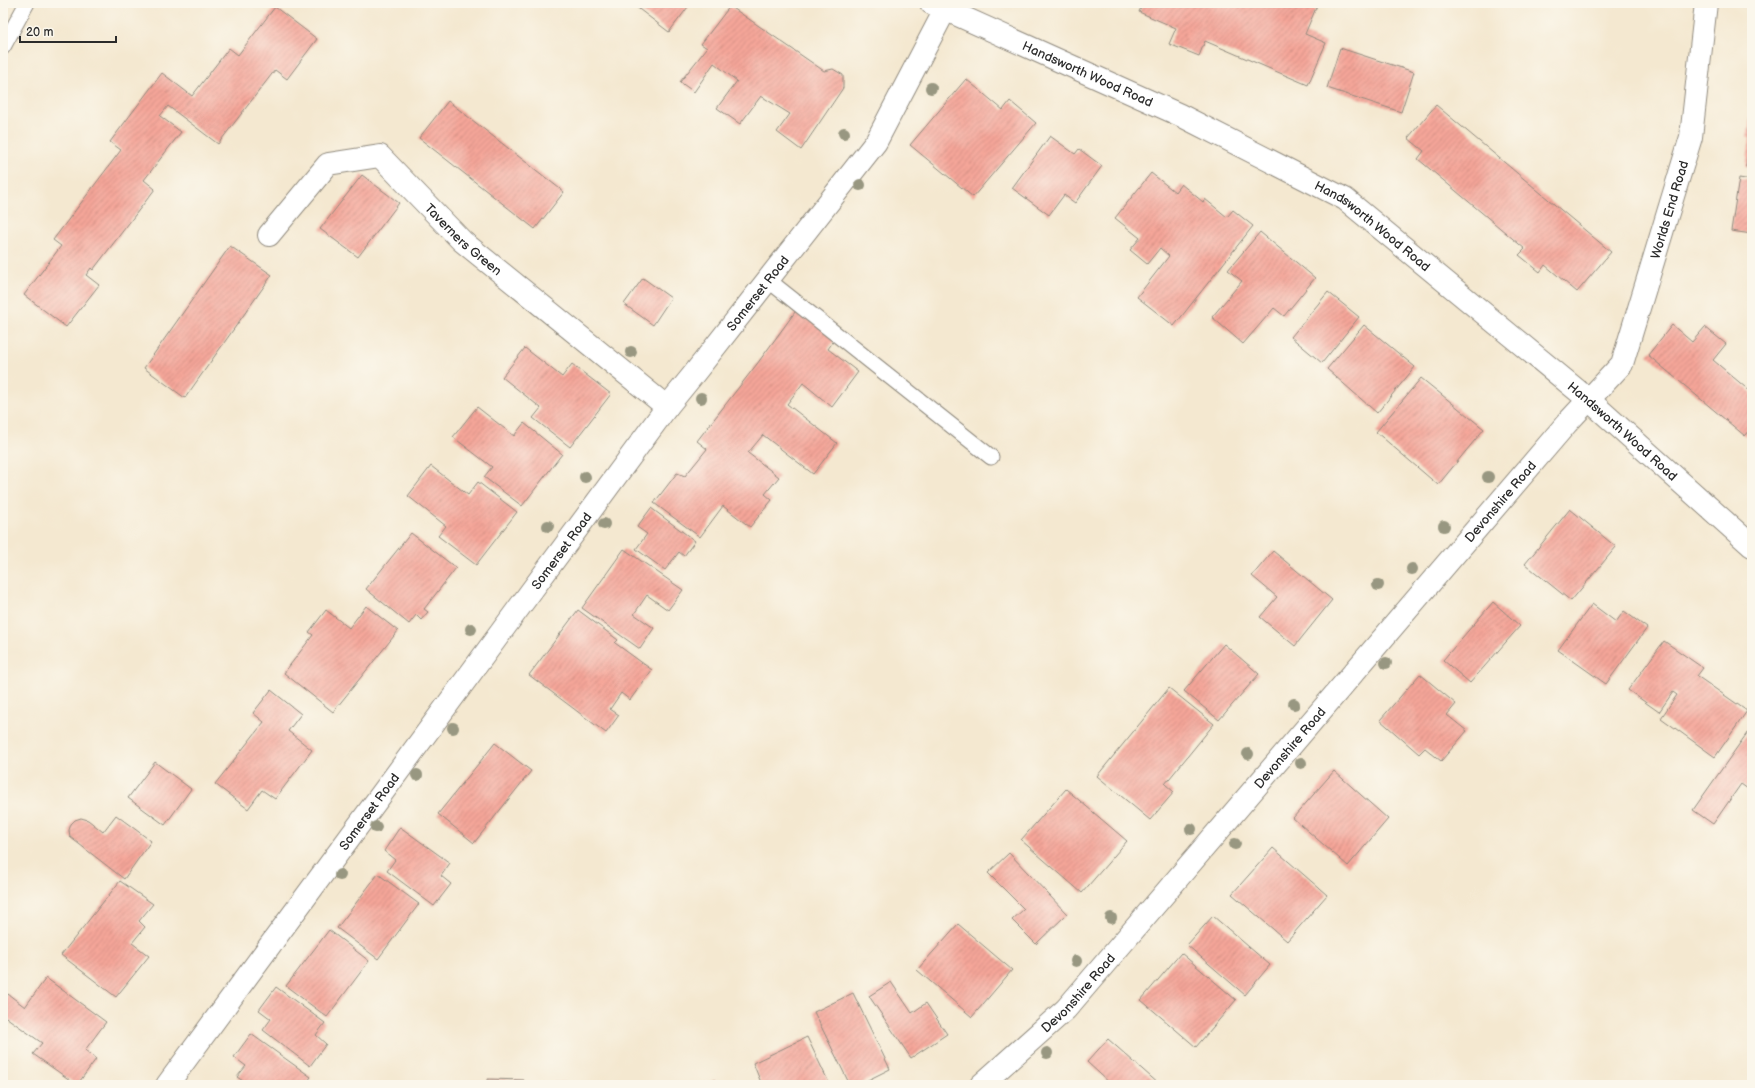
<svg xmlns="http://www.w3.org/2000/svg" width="1755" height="1088" font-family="'Balsamiq Sans',sans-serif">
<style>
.building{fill:url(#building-hatch)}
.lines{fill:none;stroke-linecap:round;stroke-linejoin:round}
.lane-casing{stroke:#908a7e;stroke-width:17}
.street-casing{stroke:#908a7e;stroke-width:24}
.secondary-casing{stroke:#908a7e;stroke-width:24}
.lane{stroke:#fff;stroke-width:15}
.street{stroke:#fff;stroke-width:22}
.secondary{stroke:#fff;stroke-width:22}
.tree{fill:#989781}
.labels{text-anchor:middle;stroke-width:4;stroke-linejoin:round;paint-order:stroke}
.street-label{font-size:13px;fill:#2b2b2b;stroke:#fbf7ec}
</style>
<defs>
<pattern id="building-hatch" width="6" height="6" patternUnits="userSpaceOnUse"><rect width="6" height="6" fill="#f5a699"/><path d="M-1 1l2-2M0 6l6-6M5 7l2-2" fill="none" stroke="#c7877d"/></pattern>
</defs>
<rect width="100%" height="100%" fill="#fbf7ec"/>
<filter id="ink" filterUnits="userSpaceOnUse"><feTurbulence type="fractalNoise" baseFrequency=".025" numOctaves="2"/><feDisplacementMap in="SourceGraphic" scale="8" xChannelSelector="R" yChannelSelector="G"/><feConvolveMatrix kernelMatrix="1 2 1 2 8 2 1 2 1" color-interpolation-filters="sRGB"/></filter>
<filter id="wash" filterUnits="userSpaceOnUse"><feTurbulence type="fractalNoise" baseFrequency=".012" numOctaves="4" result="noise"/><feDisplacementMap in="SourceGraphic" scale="16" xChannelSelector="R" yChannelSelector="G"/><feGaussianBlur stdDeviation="0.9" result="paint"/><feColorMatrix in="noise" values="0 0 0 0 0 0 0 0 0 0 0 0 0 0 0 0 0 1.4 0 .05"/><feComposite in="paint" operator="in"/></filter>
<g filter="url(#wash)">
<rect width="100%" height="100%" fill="#f4e8d0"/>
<g id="blocks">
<g class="building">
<path d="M631,3H691L669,32Z"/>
<path d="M1143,3H1318L1305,34L1326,43L1308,85L1205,41L1199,56L1169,44L1176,28L1139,12Z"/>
<path d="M730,6L824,71L833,69L843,75V88L801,150L777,132L790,114L761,96L740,124L717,108L737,81L714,63L694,92L680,82L707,48L701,44Z"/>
<path d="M275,7L317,39L287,79L275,70L218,144L168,106L160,116L181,132L144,180L155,189L93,270L91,268L86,275L99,285L66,327L24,295L61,246L53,240L121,150L110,142L162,73L192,96L229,48L238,55Z"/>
<path d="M1340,48L1414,72L1401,112L1327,88Z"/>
<path d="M966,79L1003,110L1010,101L1036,123L973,197L910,145Z"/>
<path d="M448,101L564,192L535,229L419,138Z"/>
<path d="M1436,105L1611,252L1577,292L1545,265L1540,272L1519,255L1525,249L1418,159L1424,151L1408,138Z"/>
<path d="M1751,113H1752V168L1746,167L1750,138H1747Z"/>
<path d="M1050,136L1075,154L1079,149L1102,166L1075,203L1064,195L1049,215L1012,188Z"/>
<path d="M1151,173L1175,192L1181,184L1203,202L1205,199L1227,217L1233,210L1253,226L1174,326L1137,297L1169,256L1160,248L1147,264L1130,250L1140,238L1115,218Z"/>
<path d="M362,175L399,203L358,257L320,229Z"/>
<path d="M1739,178L1752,180V234L1731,231Z"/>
<path d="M1260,232L1315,278L1284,316L1274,308L1243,344L1212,317L1242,281L1228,270Z"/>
<path d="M230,246L272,275L185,398L144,368Z"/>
<path d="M643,278L671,298L653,325L624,304Z"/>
<path d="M1328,292L1359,317L1322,363L1291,337Z"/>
<path d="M798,308L837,336L828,349L858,372L832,407L803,383L787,404L837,443L813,474L763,435L748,453L779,477L765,494L772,500L750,527L723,506L700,537L654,503L677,473L685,476L707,449L697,441L757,364Z"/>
<path d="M1364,325L1415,367L1377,413L1327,369Z"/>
<path d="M1672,325L1692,342L1705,327L1726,344L1713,360L1752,393V428L1745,436L1648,355Z"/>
<path d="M525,348L562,377L572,364L611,394L570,447L533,418L541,408L502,377Z"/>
<path d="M1421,378L1484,429L1438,485L1376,432Z"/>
<path d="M477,407L514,436L524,423L562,454L522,506L484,477L492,467L453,437Z"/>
<path d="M431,466L468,495L478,482L517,512L476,565L438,536L446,526L408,496Z"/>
<path d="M651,508L695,541L684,556L679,552L665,570L636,549L647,534L637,527Z"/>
<path d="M1570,509L1616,547L1571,601L1525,564Z"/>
<path d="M411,533L456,568L424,609L428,612L421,620L416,615L409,624L366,589Z"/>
<path d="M624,549L683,590L668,610L647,595L634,614L654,628L640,649L582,608Z"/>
<path d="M1273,551L1332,600L1295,646L1260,617L1277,597L1252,576Z"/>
<path d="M1493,602L1520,626L1470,683L1443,660Z"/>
<path d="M1592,604L1616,622L1624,611L1647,628L1606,684L1558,650Z"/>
<path d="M366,606L398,631L333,712L284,673L313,635L309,632L326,610L349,628Z"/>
<path d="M578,610L618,640L615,643L652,670L630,700L621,693L610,709L619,715L606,733L529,675Z"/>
<path d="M1664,641L1703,668L1697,676L1747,711L1715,757L1661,718L1677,695L1673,692L1659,712L1628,690Z"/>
<path d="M1224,644L1259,674L1219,720L1184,691Z"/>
<path d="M1420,674L1456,704L1447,715L1467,731L1441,761L1425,748L1419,754L1380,720Z"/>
<path d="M1169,688L1214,724L1165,784L1174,792L1150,820L1097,776Z"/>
<path d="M271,690L301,714L288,731L312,750L275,799L262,790L248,809L215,784L264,722L253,713Z"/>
<path d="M1750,729L1752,730V792L1741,784L1713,824L1693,810Z"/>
<path d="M495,743L531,771L474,843L438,814Z"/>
<path d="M155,762L191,789L165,825L128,798Z"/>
<path d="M1334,771L1388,819L1348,866L1293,818Z"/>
<path d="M1066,789L1127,841L1082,893L1021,840Z"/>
<path d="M116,815L151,841L124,879L70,837L69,830L71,824L75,820L81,818L88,820L103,832Z"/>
<path d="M400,827L450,863L441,876L451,884L434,906L387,871L395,860L384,851Z"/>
<path d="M1273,848L1327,895L1287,941L1232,894Z"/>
<path d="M1009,853L1067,914L1036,944L1012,920L1024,909L988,873Z"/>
<path d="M378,874L419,904L378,959L337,928Z"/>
<path d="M120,881L153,904L139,921L145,927L132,943L149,956L116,997L61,955Z"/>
<path d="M1213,916L1270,965L1245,995L1187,945Z"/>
<path d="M958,924L1012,970L972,1017L917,970Z"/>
<path d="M329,930L369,961L327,1017L286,986Z"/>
<path d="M1181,953L1236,1000L1196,1047L1141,1000Z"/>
<path d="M46,978L106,1022L85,1050L96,1059L77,1085L33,1054L42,1043L3,1015V1001L8,994L25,1007Z"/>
<path d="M891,982L912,1013L926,1003L947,1034L911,1058L869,996Z"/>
<path d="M276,987L325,1023L316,1035L326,1044L310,1066L263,1030L271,1019L259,1010Z"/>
<path d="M853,993L890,1069L858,1085H850L814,1012Z"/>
<path d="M251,1034L311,1077L305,1085H249L237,1077L246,1066L234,1057Z"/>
<path d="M807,1037L830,1085H762L753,1063Z"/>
<path d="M1108,1039L1160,1085H1112L1087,1062Z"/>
<path d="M488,1079L524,1080L523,1085H488Z"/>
<path d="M715,1080L716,1085H699Z"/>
<path d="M553,1082L589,1083V1085H553Z"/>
</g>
</g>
</g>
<g filter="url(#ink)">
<use href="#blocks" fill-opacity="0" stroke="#908a7e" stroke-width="1"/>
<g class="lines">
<g class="lane-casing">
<g id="lane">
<path d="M3,47L27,3"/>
<path d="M768,280L991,457"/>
</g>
</g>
<g class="street-casing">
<g id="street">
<path id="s1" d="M269,235L328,164L380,156L462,241L667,407"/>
<path id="s2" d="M167,1085L667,407L693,375L876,142L945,10"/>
<path id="s3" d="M981,1085L1066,1009L1567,423L1622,364L1691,137L1706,3"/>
</g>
</g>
<g class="secondary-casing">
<g id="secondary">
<path id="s4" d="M931,3L1180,115L1345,199L1589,400L1752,546"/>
</g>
</g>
<use href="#lane" class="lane"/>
<use href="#street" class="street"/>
<use href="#secondary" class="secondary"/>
</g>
<g class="tree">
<circle cx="931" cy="88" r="6"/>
<circle cx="844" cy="133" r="6"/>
<circle cx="860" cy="185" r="6"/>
<circle cx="631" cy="352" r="6"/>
<circle cx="701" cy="398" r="6"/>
<circle cx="585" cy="477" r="6"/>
<circle cx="1488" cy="477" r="6"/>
<circle cx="604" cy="524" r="6"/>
<circle cx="548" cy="526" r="6"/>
<circle cx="1444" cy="526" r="6"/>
<circle cx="1412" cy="569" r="6"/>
<circle cx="1378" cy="585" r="6"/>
<circle cx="471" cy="629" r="6"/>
<circle cx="1386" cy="663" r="6"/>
<circle cx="1294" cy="704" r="6"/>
<circle cx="453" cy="728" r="6"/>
<circle cx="1248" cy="754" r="6"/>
<circle cx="1301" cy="763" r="6"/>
<circle cx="417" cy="775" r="6"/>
<circle cx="376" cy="827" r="6"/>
<circle cx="1191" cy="829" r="6"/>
<circle cx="1235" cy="844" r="6"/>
<circle cx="340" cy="875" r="6"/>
<circle cx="1111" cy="918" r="6"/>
<circle cx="1076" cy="961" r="6"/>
<circle cx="1047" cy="1053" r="6"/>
</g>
</g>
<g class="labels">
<g class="street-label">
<text dy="5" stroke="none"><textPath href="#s4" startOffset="172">Handsworth Wood Road</textPath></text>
<text dy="5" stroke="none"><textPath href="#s3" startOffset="1127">Worlds End Road</textPath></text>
<text dy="5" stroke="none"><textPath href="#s4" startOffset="496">Handsworth Wood Road</textPath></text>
<text dy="5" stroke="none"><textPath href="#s1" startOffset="263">Taverners Green</textPath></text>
<text dy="5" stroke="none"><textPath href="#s2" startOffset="988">Somerset Road</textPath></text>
<text dy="5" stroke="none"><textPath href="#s4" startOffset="820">Handsworth Wood Road</textPath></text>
<text dy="5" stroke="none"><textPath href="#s3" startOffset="782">Devonshire Road</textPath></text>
<text dy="5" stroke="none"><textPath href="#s2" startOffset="664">Somerset Road</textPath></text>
<text dy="5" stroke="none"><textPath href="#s3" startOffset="458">Devonshire Road</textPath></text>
<text dy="5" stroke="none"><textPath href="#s2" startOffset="340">Somerset Road</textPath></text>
<text dy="5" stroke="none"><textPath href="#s3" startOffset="134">Devonshire Road</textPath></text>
</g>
</g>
<rect width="1755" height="1088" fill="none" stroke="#fbf7ec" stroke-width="16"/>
<path d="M20 36v6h96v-6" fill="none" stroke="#2b2b2b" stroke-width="2"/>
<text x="26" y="36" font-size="12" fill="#2b2b2b" stroke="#fbf7ec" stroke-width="3" paint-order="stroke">20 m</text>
</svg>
